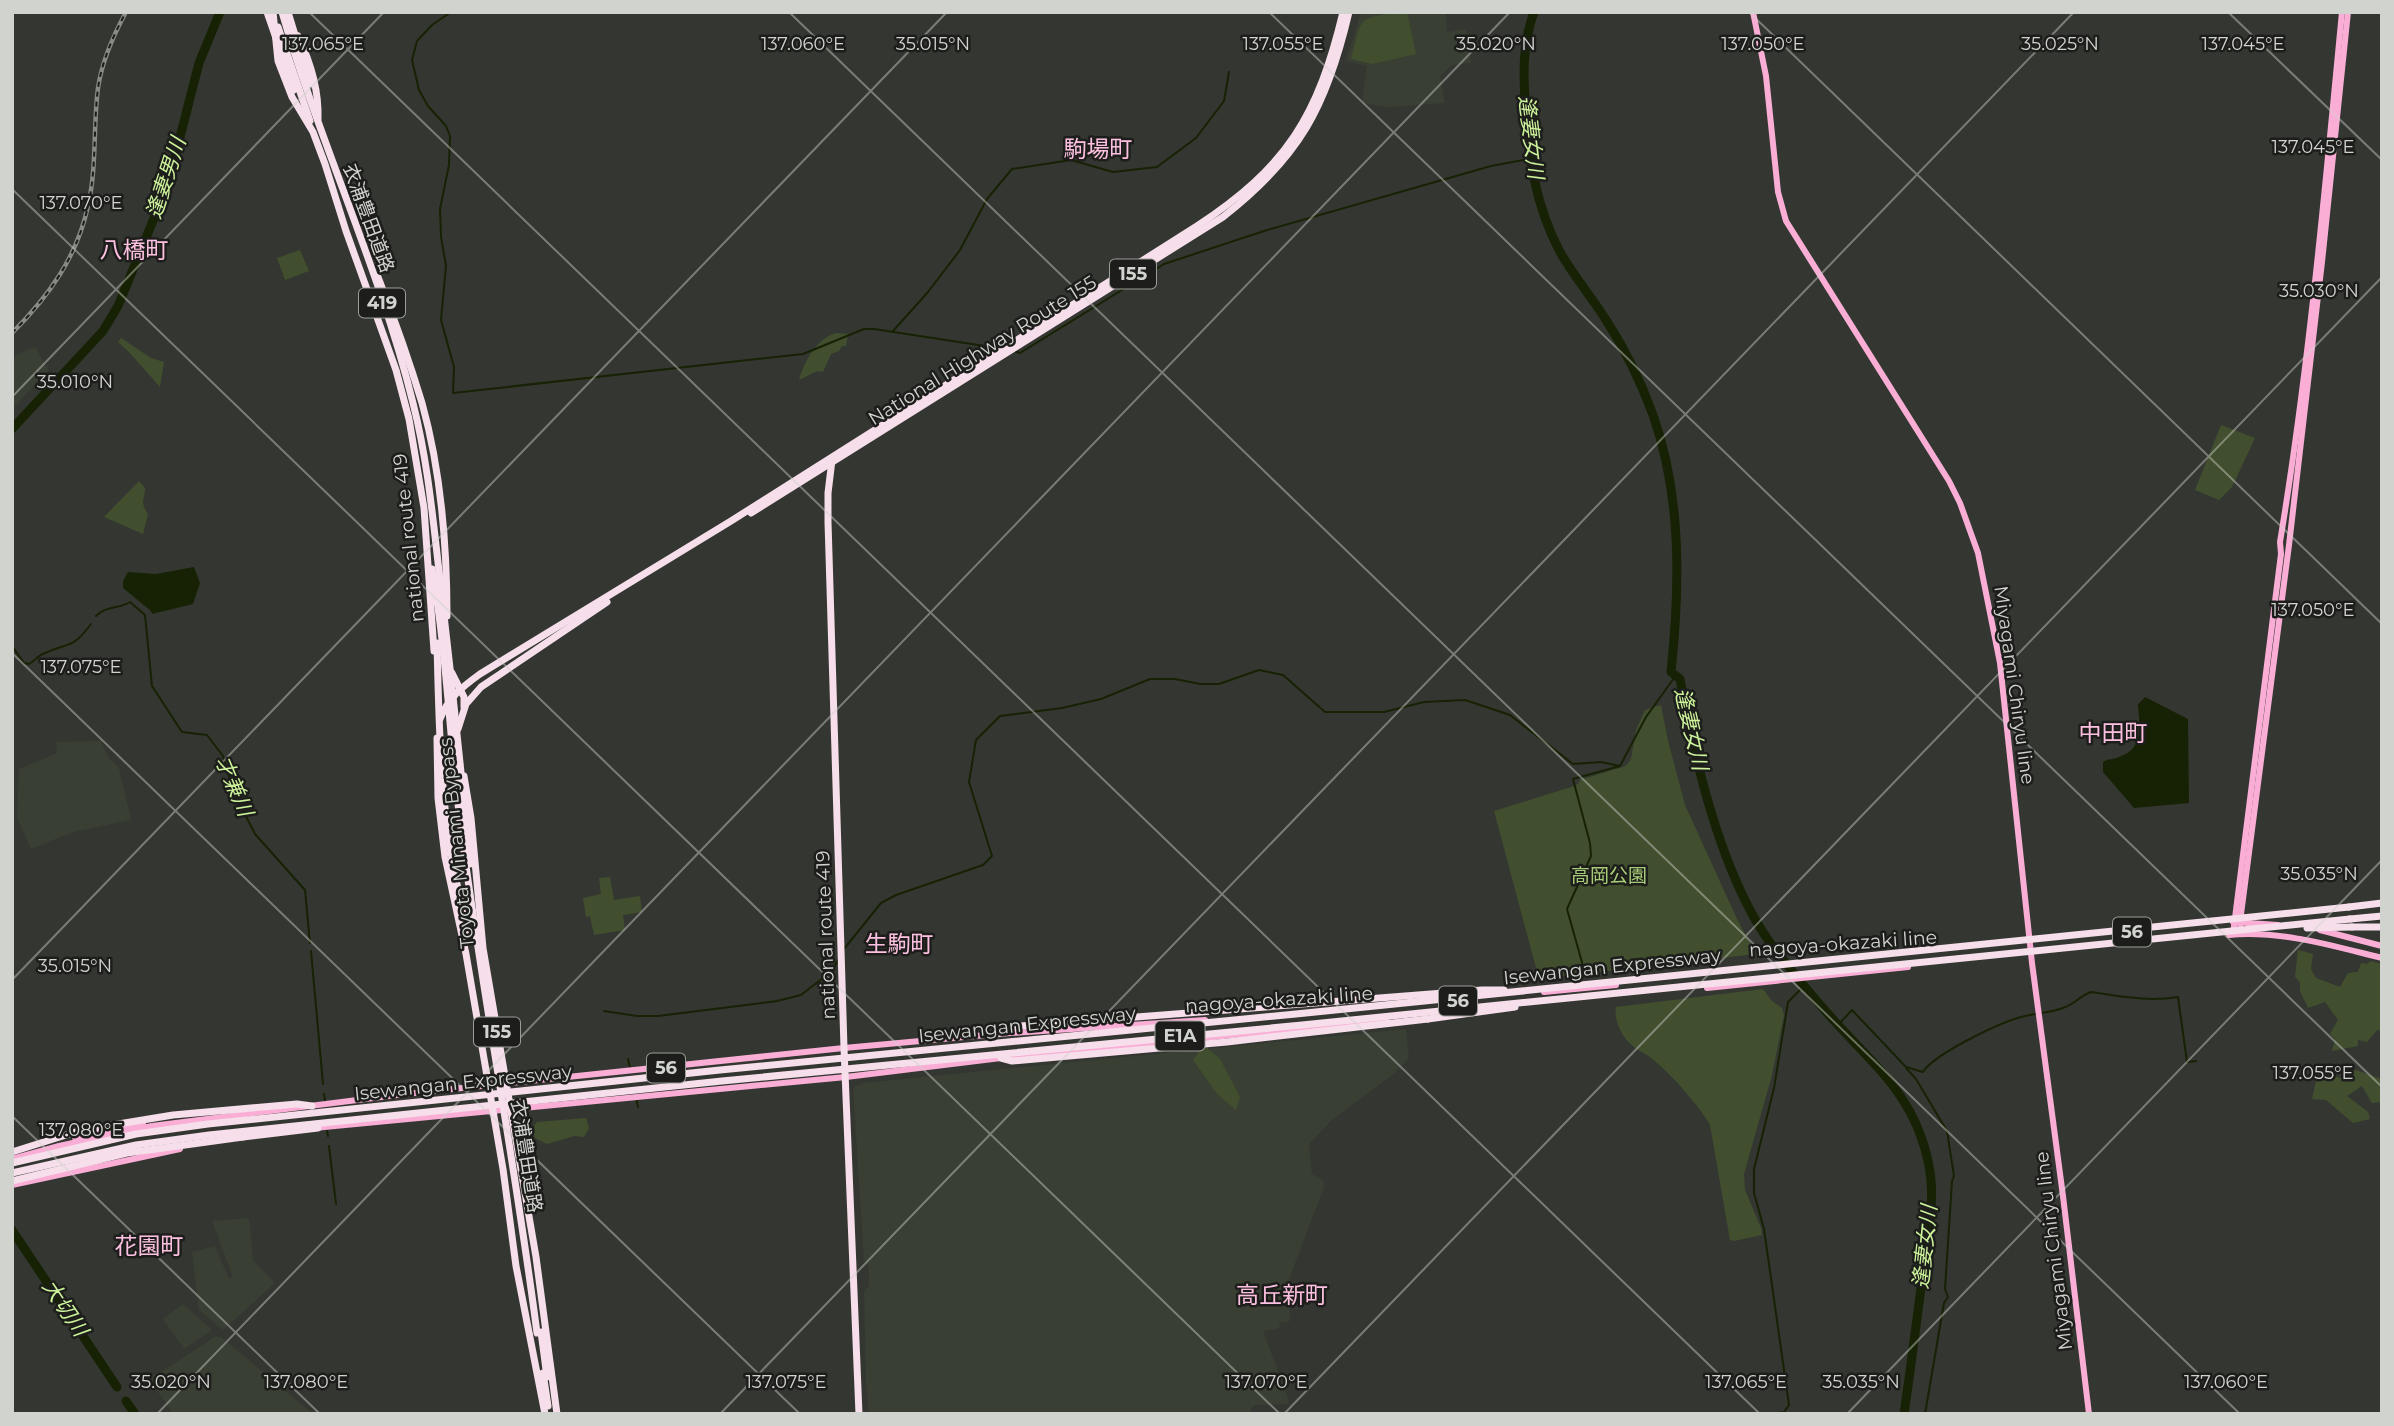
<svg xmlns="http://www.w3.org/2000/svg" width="2394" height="1426" font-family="Montserrat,'Noto Sans JP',sans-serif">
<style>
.built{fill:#393f33}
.green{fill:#414f2e}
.water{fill:#162203}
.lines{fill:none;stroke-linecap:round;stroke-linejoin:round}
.stream{stroke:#162203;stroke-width:2}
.river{stroke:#162203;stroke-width:9}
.major{stroke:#faaed6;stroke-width:6}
.highway{stroke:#f6deea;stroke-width:7}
.rail-casing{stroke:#878a85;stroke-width:4.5}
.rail{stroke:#1d1e1b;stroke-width:2;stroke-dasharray:5;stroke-linecap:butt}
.highway-bridge{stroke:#f6deea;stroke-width:7}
.ticks{fill:none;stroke:#d1d3cf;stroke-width:2;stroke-opacity:0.45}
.labels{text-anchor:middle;stroke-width:5;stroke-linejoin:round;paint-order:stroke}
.shield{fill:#1d1e1b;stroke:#9b9d99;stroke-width:2}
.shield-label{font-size:18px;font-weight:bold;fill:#d1d3cf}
.street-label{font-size:19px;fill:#d1d3cf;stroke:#1d1e1b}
.park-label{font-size:19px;fill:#a9cd77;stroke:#1d1e1b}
.water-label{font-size:21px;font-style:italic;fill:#ccf29a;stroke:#1d1e1b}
.quarter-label{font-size:23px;fill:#fdc0e0;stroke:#1d1e1b}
.ticks-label{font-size:18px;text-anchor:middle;fill:#d1d3cf;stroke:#1d1e1b;stroke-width:5;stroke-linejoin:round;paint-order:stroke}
</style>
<rect width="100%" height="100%" fill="#343731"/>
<g class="built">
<path d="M1367,12H1446L1447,32L1466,29L1471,63L1452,65L1440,76L1445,103L1388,107L1362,103L1367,66L1346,61L1361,13Z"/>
<path d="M35,347L49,370L14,407L12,405V357Z"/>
<path d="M101,741L108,757L119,768L131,820L73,832L31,849L17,817L19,769L57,753L56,742Z"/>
<path d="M1406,1029L1409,1058L1395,1073L1333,1119L1309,1144L1312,1174L1323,1180L1324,1187L1288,1282L1290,1321L1279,1323L1280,1328L1263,1331L1289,1401L1287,1404L1254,1405L1248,1414H869L866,1380L864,1292L869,1286V1266L864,1261L853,1088L863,1083Z"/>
<path d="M249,1218L253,1260L275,1283L223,1330L199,1310L192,1252L215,1246L229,1279L233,1277L212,1221Z"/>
<path d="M183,1304L212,1330L184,1349L163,1319Z"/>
<path d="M216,1336L221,1337L313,1414H173L148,1377L161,1372Z"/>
</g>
<g class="green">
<path d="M1401,12H1407L1416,54L1372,64L1351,59C1363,15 1356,19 1401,12Z"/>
<path d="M300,250L309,271L285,280L277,258Z"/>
<path d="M836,333L848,334L846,346H842L839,351L831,354L823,372L817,371L799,380C804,362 817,338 836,333Z"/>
<path d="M121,338L151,358L164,362L160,387L129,352L118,342Z"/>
<path d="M2221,425L2255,438L2232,487L2219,500L2195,490Z"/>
<path d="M139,481L145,488C145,501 139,500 148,514L143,534L104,517Z"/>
<path d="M1661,705L1668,741L1685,805L1737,919L1756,954L1539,979L1494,811L1571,787L1578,784L1580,780L1626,766L1631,759L1636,730L1645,710Z"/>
<path d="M610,877L614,900L640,896L642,912L623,915L625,930L594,935L590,916L586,917L583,898L601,894L599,878Z"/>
<path d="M2298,950L2313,954L2311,969L2316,978L2340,987L2348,973L2358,972L2361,963L2367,964L2371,961L2382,964V1031L2377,1030L2367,1042L2358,1040V1046L2332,1051L2335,1039L2330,1034L2338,1020L2325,1002L2308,1008L2300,991V982L2295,977Z"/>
<path d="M1763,989L1772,1001L1782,1008L1784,1015L1772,1075L1744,1174L1745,1190L1761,1228L1762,1235L1734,1241L1730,1240L1710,1125C1699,1105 1669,1072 1651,1058C1642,1051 1632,1048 1625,1038C1619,1030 1614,1017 1616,1007Z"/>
<path d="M1204,1045L1220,1059L1240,1097L1236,1110L1218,1095L1193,1060Z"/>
<path d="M2356,1070L2382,1079V1102L2372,1103L2362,1086L2347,1096L2368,1112L2370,1119L2353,1123L2326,1100L2312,1099L2318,1072L2341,1078Z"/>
<path d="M586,1118L589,1128L584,1137L574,1136L547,1144L535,1138L532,1129L537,1122Z"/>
</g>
<g class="water">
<path d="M194,567L200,583L193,604L152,614L151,611L123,588V581L128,572L156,574Z"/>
<path d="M2145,697L2188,719L2189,803L2134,808L2103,772V762C2109,758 2113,760 2119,757C2145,748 2139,725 2138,704Z"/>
</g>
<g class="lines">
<g class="stream">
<path d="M451,12L432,25L417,41L412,60L419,90L428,106L446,126L450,136L449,165L440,209L441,237L446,266L441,320L454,367L453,393L803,354L864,329H874L998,348"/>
<path d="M893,331L928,292L960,250L987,199L1012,169L1071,160L1113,172L1157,167L1196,138L1224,101L1229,72"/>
<path d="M1014,351L1020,353L1164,264L1264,231L1491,166L1529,159"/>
<path d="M96,616C105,606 119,609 130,602L145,615L152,686L182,732L207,735L223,756L233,791L255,834L305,890L310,943"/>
<path d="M12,646L24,663L29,664C34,661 38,656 43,654C69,641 71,651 91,624"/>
<path d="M844,949L881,903L896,895L983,865L992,856L969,782L976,740L1000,716L1062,708L1101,699L1150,679H1175L1200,684H1219L1259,670L1283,675L1325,712H1384L1424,702L1465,700L1510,715L1573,764L1601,762L1620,766"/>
<path d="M311,951L323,1084"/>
<path d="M1585,973L1567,909L1591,856L1590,843L1573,779L1620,766L1646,717L1674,678L1671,672"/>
<path d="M604,1011L637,1016H658L777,1001L801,995L832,971L838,960"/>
<path d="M1838,1025L1852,1010L1906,1067L1923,1072C1934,1054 1999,1023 2021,1017C2035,1013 2050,1013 2063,1008C2073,1005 2080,996 2091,992C2120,996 2148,1002 2178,997L2187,1062L2196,1061"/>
<path d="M628,1059L630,1068"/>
<path d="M1906,1068L1916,1079L1947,1131L1954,1176L1952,1181L1945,1289L1948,1297L1944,1303L1925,1414"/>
<path d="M324,1094L325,1101"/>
<path d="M636,1098L638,1107"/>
<path d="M327,1131L328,1136"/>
<path d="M329,1146L336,1204"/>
<path d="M1769,1414L1784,1412L1789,1405L1764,1229L1754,1193V1169L1774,1088L1788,1002L1804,986"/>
</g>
<g class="river">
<path d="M1534,12C1522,45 1523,77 1526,112C1529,160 1536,206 1559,250C1572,274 1591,296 1606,320C1625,349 1641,382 1653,415C1682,497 1680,587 1671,672L1680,679C1695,762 1721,875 1771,944C1792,972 1815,1000 1839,1026C1881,1071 1917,1102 1929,1166C1936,1201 1927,1237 1923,1272C1917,1319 1911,1366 1904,1414"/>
<path d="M12,429L103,331L118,306L168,184L199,63L220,12"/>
<path d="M12,1230L117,1387"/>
<path d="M126,1401L135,1414"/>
</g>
<g class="major">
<path d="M1753,12L1766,76L1778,192L1786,221L1949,481L1960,503L1978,553L2000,663L2032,963L2063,1196L2089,1414"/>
<path d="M2233,922L2278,925"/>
<path d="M2320,930L2382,946"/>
<path d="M2233,934L2281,554L2280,542C2309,367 2325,189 2342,12"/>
<path d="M2241,934L2240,922L2289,545L2322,262L2348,12"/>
<path d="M2229,935C2280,930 2333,946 2382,958"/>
<path d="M1707,988L1908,967"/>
<path d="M1544,992L1616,985"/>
<path d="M314,1128L846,1077L1001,1058L1386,1020"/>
<path d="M75,1138L143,1124"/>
<path d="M12,1159L59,1146L152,1126L405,1094L844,1048L997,1034L1205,1020"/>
<path d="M12,1185L180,1149"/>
</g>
<g class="highway">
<path d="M273,12L278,61L292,97L313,132L325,164L346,231L396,370L409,419L424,508L434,651"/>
<path d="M278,27L310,121"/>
<path d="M298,36C310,61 319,91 318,119"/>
<path d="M378,277C394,318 409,360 422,403C441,471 447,546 447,616"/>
<path d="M832,460L828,493V522L844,1048L859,1414"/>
<path d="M751,513L1223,217C1300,157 1327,106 1349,12"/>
<path d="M452,673L464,697V707"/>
<path d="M440,719C448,698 462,687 480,674L731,521L1197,226C1287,167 1318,116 1343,12"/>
<path d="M458,729L466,704L481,687L607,602"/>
<path d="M437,738L438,798L445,857L466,954L503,1169L516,1266L545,1414"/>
<path d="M464,776L471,818L483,948L536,1257L557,1414"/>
<path d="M459,893L466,932"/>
<path d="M2349,907L2382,903"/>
<path d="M2350,919L2382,916"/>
<path d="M2352,927H2382"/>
<path d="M997,1034L1021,1026L1482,990H1504"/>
<path d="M1001,1058L1012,1061L1227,1042L1428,1019"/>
<path d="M243,1137L318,1128"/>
<path d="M12,1152L82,1130L173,1115L297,1104L312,1106"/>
<path d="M541,1332L547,1377"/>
<path d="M543,1373L548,1406"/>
</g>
<g class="rail-casing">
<path id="rail" d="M12,333C49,296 77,257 88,206C97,167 93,127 98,88C102,61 113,36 126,12"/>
</g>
<use href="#rail" class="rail"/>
<g class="highway-bridge">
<path d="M267,12L294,90"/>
<path d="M282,12C320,144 380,269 413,403C428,462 433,520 440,580C451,674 461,769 470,864"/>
<path d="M288,12L310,84"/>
<path d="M432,569C448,660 450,753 463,844C485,1008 516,1170 537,1333"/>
<path d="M437,643C439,726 440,812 459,893"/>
<path d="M2307,928L2352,927"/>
<path d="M1428,1019L1515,1007"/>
<path d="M12,1163L136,1134L208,1124L720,1070L1296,1014L2349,907"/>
<path d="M12,1173L136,1145L209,1135L722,1081L1302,1025L2350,919"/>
<path d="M12,1181L127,1153L243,1137"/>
</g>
</g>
<path class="ticks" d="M309,12L1760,1414M789,12L2240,1414M1269,12L2382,1087M1749,12L2382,624M2228,12L2382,160M12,189L1280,1414M12,397L384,12M12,653L800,1414M12,980L947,12M12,1116L320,1414M157,1414L1510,12M720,1414L2074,12M1284,1414L2382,277M1847,1414L2382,860"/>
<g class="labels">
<g class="shield">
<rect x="1110" y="259.5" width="46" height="29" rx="5"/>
<rect x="359" y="288.5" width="46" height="29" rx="5"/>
<rect x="2113" y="917.5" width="38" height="29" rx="5"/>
<rect x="1439" y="986.5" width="38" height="29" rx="5"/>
<rect x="474" y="1017.5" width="46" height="29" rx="5"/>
<rect x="1155.5" y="1021.5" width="49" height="29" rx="5"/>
<rect x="647" y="1053.5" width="38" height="29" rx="5"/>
</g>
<g class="shield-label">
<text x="1133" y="280">155</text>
<text x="382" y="309">419</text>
<text x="2132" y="938">56</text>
<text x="1458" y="1007">56</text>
<text x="497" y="1038">155</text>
<text x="1180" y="1042">E1A</text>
<text x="666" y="1074">56</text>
</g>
<g class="street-label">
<text transform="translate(369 218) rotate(70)" y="7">衣浦豊田道路</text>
<text transform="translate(982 350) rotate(-32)" y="7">National Highway Route 155</text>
<text transform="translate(408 538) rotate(-96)" y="7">national route 419</text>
<text transform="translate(2015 685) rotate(82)" y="7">Miyagami Chiryu line</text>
<text transform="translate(456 843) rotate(-96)" y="7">Toyota Minami Bypass</text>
<text transform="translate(825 935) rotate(-92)" y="7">national route 419</text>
<text transform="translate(1843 943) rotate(-4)" y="7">nagoya-okazaki line</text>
<text transform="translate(1612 966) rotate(-6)" y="7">Isewangan Expressway</text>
<text transform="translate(1279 999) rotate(-4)" y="7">nagoya-okazaki line</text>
<text transform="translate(1027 1024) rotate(-6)" y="7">Isewangan Expressway</text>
<text transform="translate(463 1082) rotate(-6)" y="7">Isewangan Expressway</text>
<text transform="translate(527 1156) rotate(81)" y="7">衣浦豊田道路</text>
<text transform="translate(2053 1251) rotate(-97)" y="7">Miyagami Chiryu line</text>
</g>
<g class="park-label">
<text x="1609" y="882">高岡公園</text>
</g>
<g class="water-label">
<text transform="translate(1531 137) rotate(83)" y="7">逢妻女川</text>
<text transform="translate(166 178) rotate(-72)" y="7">逢妻男川</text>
<text transform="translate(1691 729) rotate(77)" y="7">逢妻女川</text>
<text transform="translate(234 786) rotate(67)" y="7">才兼川</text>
<text transform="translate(1925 1247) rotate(-84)" y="7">逢妻女川</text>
<text transform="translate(65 1308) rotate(56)" y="7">大切川</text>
</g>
<g class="quarter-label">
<text x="1098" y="157">駒場町</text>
<text x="134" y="258">八橋町</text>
<text x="2113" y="741">中田町</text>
<text x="899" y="952">生駒町</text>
<text x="149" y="1254">花園町</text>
<text x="1282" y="1303">高丘新町</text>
</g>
</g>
<g class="ticks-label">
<text x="323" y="50">137.065°E</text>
<text x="1283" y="50">137.055°E</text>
<text x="1763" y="50">137.050°E</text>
<text x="803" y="50">137.060°E</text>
<text x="2243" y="50">137.045°E</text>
<text x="1496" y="50">35.020°N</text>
<text x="933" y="50">35.015°N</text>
<text x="2060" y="50">35.025°N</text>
<text x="2313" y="153">137.045°E</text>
<text x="81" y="209">137.070°E</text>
<text x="2319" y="297">35.030°N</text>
<text x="75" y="388">35.010°N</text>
<text x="2313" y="616">137.050°E</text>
<text x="81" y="673">137.075°E</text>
<text x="2319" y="880">35.035°N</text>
<text x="75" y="972">35.015°N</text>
<text x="2313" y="1079">137.055°E</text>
<text x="81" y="1136">137.080°E</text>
<text x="171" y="1388">35.020°N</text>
<text x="1861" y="1388">35.035°N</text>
<text x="306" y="1388">137.080°E</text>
<text x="786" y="1388">137.075°E</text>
<text x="1266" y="1388">137.070°E</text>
<text x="1746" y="1388">137.065°E</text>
<text x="2226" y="1388">137.060°E</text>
</g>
<rect width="2394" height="1426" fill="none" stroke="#d1d3cf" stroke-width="28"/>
</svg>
